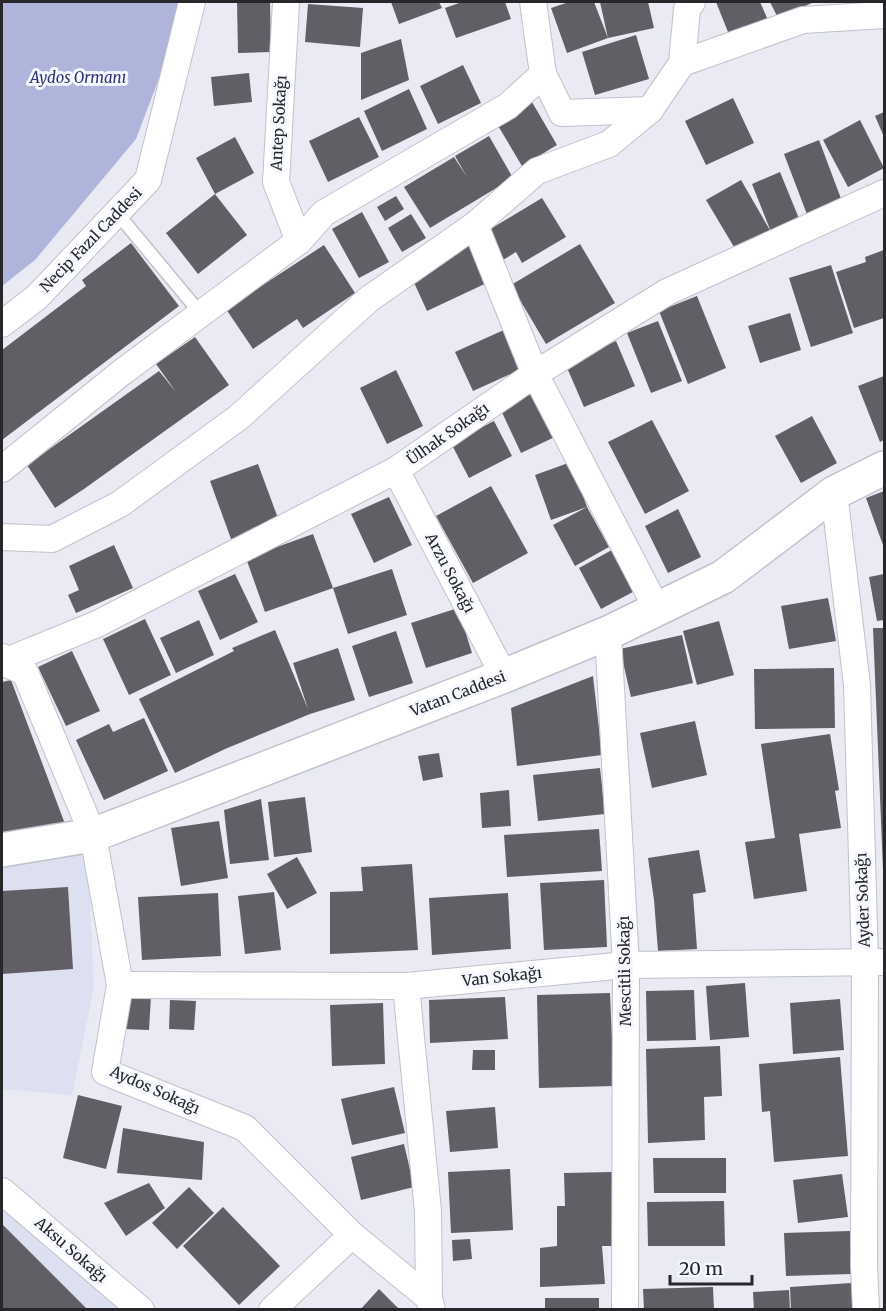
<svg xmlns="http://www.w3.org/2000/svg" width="886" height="1311" font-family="Merriweather,serif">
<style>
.built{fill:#dde0f0}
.green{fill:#afb4db}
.building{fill:#615e65}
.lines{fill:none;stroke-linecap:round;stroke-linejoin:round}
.lane-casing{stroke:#c0c2cb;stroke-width:15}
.street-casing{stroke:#c0c2cb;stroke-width:28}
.secondary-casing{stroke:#c0c2cb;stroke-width:36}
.lane{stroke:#fff;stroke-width:12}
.street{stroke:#fff;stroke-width:26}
.secondary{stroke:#fff;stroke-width:33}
.labels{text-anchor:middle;stroke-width:6;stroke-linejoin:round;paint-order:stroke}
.park-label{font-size:15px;font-style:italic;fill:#313179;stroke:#f6f8ff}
.street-label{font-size:15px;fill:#27272b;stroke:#f6f8ff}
</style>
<rect width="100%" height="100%" fill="#e9eaf3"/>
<g class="built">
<path d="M91,851L89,879L94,987L72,1095L2,1089V866Z"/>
<path d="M2,1206L128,1309H2Z"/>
</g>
<path class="green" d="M2,2H188L136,139L35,260L2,286Z"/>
<g class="building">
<path d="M237,2H270L271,52L238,53Z"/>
<path d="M391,2H439L442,8L399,24Z"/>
<path d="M462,2H505L511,19L456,38L445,8Z"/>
<path d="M569,2H594L608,38L600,2H648L654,28L608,38L567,53L551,8Z"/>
<path d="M716,2H760L771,27L732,42Z"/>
<path d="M770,2H814L778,18Z"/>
<path d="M308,4L363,8L360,47L305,42Z"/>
<path d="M636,35L649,79L595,95L582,52Z"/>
<path d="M401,39L409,80L361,100V53Z"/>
<path d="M463,65L481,103L438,124L420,86Z"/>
<path d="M249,73L252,102L214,106L211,77Z"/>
<path d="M409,89L427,129L382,151L364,111Z"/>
<path d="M733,98L754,143L706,165L685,121Z"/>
<path d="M532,102L557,145L522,166L497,124Z"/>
<path d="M884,112V137L875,116Z"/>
<path d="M359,117L379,157L328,182L309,141Z"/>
<path d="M860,120L884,168L848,187L823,140Z"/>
<path d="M489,136L513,178L430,228L404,187L454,157L467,177L455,156Z"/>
<path d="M235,137L254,173L215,194L196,158Z"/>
<path d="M819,140L843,204L808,217L784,154Z"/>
<path d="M780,172L800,221L771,232L752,184Z"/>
<path d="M741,180L771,232L737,252L706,200Z"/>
<path d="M215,194L247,235L198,274L166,233Z"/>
<path d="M396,196L404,209L385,221L377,207Z"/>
<path d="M542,198L566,237L522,263L516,252L498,263L482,234Z"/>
<path d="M362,212L389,262L359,278L332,229Z"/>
<path d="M411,214L426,238L402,252L388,228Z"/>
<path d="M473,242L491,281L427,311L412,278Z"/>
<path d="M131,243L179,306L2,440V350L86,286L82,280Z"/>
<path d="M580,244L615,303L546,344L511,285Z"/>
<path d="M324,245L355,293L303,328L297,319L253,349L226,309Z"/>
<path d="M884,250V318L854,328L836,272L866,262L865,257Z"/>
<path d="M831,265L853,333L811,347L789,278Z"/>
<path d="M697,296L726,368L688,384L659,311Z"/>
<path d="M790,313L801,350L760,363L748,326Z"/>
<path d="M658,321L682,381L651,393L627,333Z"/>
<path d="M506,329L524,368L473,391L455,352Z"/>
<path d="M195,337L229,385L84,489L55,508L27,465L159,371L176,392L156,364Z"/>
<path d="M616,341L635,386L584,407L565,363Z"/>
<path d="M396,370L423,426L387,444L360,388Z"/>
<path d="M884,376V440L880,442L858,386Z"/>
<path d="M538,391L559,435L521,453L500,408Z"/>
<path d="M812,416L837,463L801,483L775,436Z"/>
<path d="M652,420L689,491L645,514L608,442Z"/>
<path d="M494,421L512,456L469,478L451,443Z"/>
<path d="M571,462L587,507L609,547L575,566L553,525L587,507L551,520L535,475Z"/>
<path d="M258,464L279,521L231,539L210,481Z"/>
<path d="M491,486L528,553L473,583L436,516Z"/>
<path d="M884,491V548L866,498Z"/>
<path d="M389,497L412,545L374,563L351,514Z"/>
<path d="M678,509L701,557L668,573L645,526Z"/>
<path d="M313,534L333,588L265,612L246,558Z"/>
<path d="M114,545L133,588L76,613L68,595L79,590L69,566Z"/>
<path d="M621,545L644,586L601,609L579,568Z"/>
<path d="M392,569L407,615L348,634L333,588Z"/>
<path d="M235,574L258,622L220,640L198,591Z"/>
<path d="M884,574V620L877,621L869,577Z"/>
<path d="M828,598L836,641L789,649L781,606Z"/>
<path d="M458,608L472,653L426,668L411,623Z"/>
<path d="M145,619L171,675L129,695L103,639Z"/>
<path d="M199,620L214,655L176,673L160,638Z"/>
<path d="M719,621L734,675L697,685L683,631Z"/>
<path d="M873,628H884V868L883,869Z"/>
<path d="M275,630L308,709L293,663L338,648L355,700L310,714L225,749L175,773L139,699L234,651L232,648Z"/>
<path d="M396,631L413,683L369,697L352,646Z"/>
<path d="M682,635L693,683L631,697L620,649Z"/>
<path d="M72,651L100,711L66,726L38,667Z"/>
<path d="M834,668L835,728L755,729L754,669Z"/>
<path d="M593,676L602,755L517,766L511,708Z"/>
<path d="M11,680L65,824L2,836V682Z"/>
<path d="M144,718L168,771L104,800L76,740L109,724L113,732Z"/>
<path d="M695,721L707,775L652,788L640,733Z"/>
<path d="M830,734L839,790L835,791L841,828L799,834L807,891L754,899L745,842L775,838L761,744Z"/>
<path d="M439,753L443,777L423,781L418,756Z"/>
<path d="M600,768L605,814L538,821L533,775Z"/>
<path d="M509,790L511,826L482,828L480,793Z"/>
<path d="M305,797L312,852L274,857L268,802Z"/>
<path d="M261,799L269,860L230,864L224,810Z"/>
<path d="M219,821L228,878L181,886L171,828Z"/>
<path d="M599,829L602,871L507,877L504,835Z"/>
<path d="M699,850L706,892L693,894L697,949L658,951L654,900L648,858Z"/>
<path d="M297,857L317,893L287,909L267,874Z"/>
<path d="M412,864L418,950L330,954V892L363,891L361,867Z"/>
<path d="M604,880L607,947L544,950L540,883Z"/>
<path d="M68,887L73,969L2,974V891Z"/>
<path d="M274,892L281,950L245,954L238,896Z"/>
<path d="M218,893L221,956L142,960L138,897Z"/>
<path d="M508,893L511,949L432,955L429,898Z"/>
<path d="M745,983L749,1037L710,1040L706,986Z"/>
<path d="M694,990L696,1040L647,1041L646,991Z"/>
<path d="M610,993L614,1086L539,1088L537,995Z"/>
<path d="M125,995L151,996L149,1030L123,1029Z"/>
<path d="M505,997L508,1039L430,1043L429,1000Z"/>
<path d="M840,999L844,1050L793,1054L790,1003Z"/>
<path d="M170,1000L196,1001L194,1030L169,1029Z"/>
<path d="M383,1003L385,1064L332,1066L330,1005Z"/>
<path d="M720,1046L722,1096L704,1097L705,1140L648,1143L646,1049Z"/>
<path d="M473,1050H495V1070H472Z"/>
<path d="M840,1057L848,1156L774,1162L770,1111L762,1112L759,1064Z"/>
<path d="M394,1087L405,1133L352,1145L341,1099Z"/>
<path d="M78,1095L122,1106L106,1169L63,1158Z"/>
<path d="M495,1107L498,1148L450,1152L446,1111Z"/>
<path d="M123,1128L204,1142L202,1180L117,1173Z"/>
<path d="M404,1144L414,1187L361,1200L351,1157Z"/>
<path d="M653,1158H726V1193H654Z"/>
<path d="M510,1169L513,1230L451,1233L448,1172Z"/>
<path d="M612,1172L616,1246H602L605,1284L540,1287V1248L557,1246V1206H565L564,1173Z"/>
<path d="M842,1174L848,1217L798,1223L793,1180Z"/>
<path d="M149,1183L165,1208L126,1236L104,1203Z"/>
<path d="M189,1187L214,1213L177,1249L152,1223Z"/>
<path d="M724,1201L725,1246H648L647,1202Z"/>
<path d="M223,1207L280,1266L239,1305L183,1246Z"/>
<path d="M2,1224L88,1310H2Z"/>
<path d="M850,1231L851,1274L786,1276L784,1233Z"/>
<path d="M470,1239L472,1259L453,1261L452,1240Z"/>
<path d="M851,1283L853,1310H791L790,1287Z"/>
<path d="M713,1287L714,1310H644L643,1289Z"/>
<path d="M379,1289L400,1310H360Z"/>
<path d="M789,1290L790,1310H754L753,1292Z"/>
<rect x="545" y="1298" width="54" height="12"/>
</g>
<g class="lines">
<g class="lane-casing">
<path id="lane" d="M117,213L201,314"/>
</g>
<g class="street-casing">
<g id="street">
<path d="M286,2L276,182L299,241"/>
<path d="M533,2L543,74"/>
<path d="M682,63L803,20L884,15"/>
<path d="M475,225L535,374L657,609"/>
<path d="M2,324L37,297L148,180L192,2"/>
<path d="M2,469L121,373L299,241L324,213L508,106L543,74L562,113L650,110L682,63L687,9L692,2"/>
<path d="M396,470L504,676"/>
<path d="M834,493L857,685L865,962L864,1266L866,1310"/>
<path d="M2,537L52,539L120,504L239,417L369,299L475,225L537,171L609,144L650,110"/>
<path d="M608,633L626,965L625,1310"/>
<path d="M2,657L4,662L97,624L396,470L535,374L667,292L884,193"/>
<path d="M2,662L25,672L93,835L120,985L105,1072L245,1128L352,1235L429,1298L432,1310"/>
<path d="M120,985L406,986L626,965L884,962"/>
<path d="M406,986L428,1211L429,1298"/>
<path d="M2,1191L141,1310"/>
<path d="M272,1310L352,1235"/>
</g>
</g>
<g class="secondary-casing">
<path id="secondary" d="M2,850L93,835L504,676L608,633L723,577L834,493L884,468"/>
</g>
<use href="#lane" class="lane"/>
<use href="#street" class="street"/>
<use href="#secondary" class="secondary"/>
</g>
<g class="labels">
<g class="park-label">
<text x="78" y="83">Aydos Ormanı</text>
</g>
<g class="street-label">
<text transform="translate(279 123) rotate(-87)" y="5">Antep Sokağı</text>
<text transform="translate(91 240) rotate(-46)" y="5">Necip Fazıl Caddesi</text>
<text transform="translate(448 434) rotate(-35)" y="5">Ülhak Sokağı</text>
<text transform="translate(450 573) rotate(62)" y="5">Arzu Sokağı</text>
<text transform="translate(458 694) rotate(-21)" y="5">Vatan Caddesi</text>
<text transform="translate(863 900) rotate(-92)" y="5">Ayder Sokağı</text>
<text transform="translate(625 971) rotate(-91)" y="5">Mescitli Sokağı</text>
<text transform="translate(502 977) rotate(-6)" y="5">Van Sokağı</text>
<text transform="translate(155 1090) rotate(24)" y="5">Aydos Sokağı</text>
<text transform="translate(71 1250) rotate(41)" y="5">Aksu Sokağı</text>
</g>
</g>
<rect width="886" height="1311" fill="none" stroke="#27272b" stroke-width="6"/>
<path d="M670 1275v9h82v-9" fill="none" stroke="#27272b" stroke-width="3"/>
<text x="679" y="1275" font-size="18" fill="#27272b" stroke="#f6f8ff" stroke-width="4.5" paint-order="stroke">20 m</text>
</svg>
